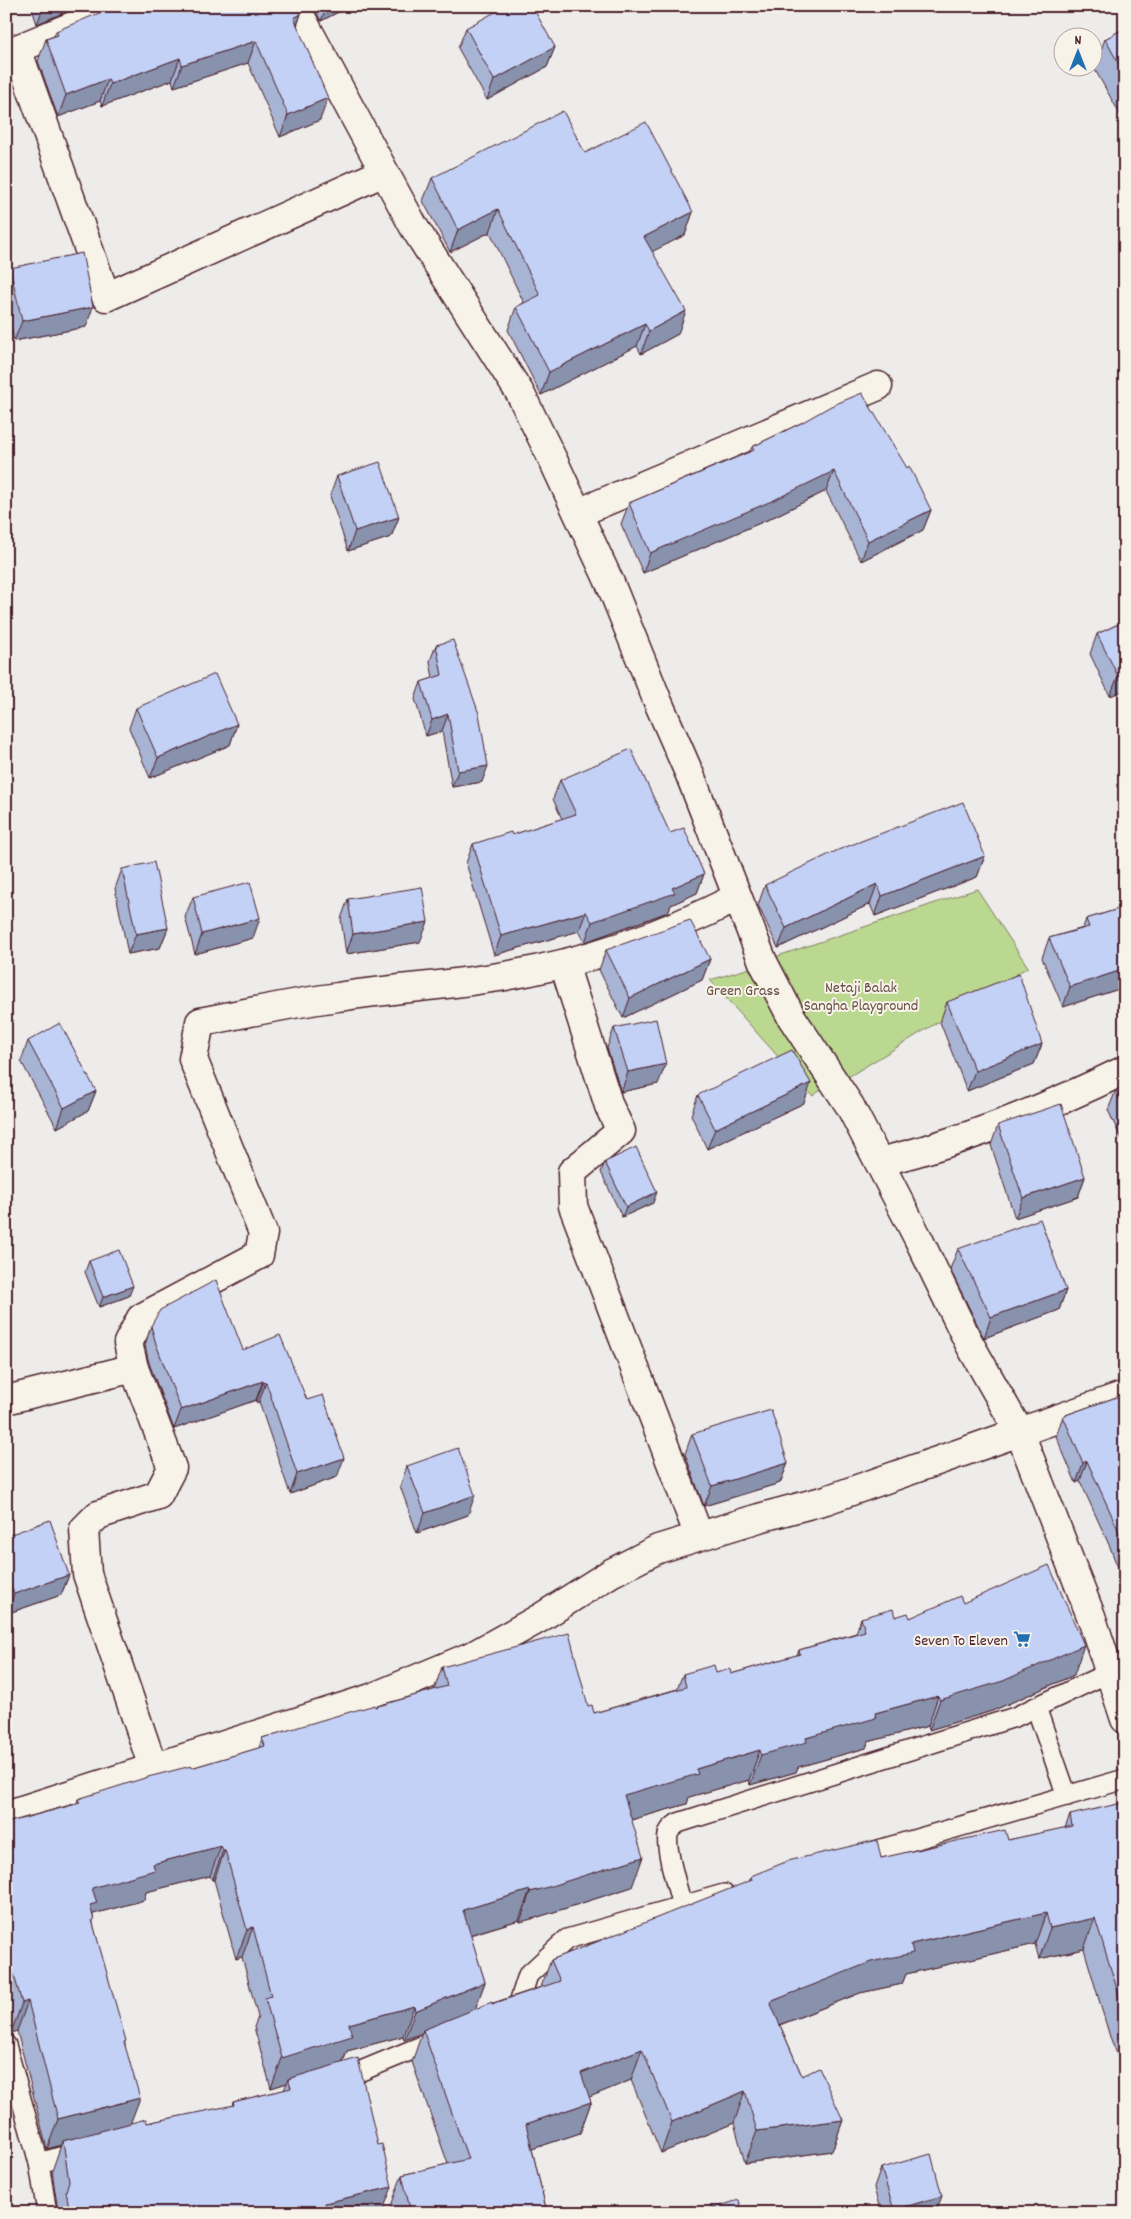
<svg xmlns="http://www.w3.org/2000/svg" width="1131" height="2219" font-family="Dekko,sans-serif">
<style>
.green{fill:#bbd890;stroke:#827c5e}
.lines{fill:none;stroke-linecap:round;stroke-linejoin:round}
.lane-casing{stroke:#4a1f2b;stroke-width:22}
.street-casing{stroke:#4a1f2b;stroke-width:31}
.lane{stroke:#f7f3e8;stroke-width:19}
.street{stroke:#f7f3e8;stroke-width:28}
.wall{fill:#a8b4d4;stroke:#4a1f2b;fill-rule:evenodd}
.shaded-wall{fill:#8892ad;stroke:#4a1f2b}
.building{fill:#c3d1f7;stroke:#4a1f2b}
.labels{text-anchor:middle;stroke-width:4;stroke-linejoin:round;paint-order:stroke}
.park-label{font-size:16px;fill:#664d44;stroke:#f7f3e8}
.poi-label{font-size:16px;fill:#4a1f2b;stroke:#f7f3e8;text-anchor:end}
</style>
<rect width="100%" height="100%" fill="#edeceb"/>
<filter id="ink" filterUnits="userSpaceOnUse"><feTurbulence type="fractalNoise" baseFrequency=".02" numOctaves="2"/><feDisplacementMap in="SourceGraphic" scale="10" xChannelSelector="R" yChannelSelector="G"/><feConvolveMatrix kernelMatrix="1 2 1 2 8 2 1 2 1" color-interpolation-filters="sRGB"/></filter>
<g filter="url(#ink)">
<g class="green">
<path d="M977,889L1028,967L840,1082L763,961Z"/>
<path d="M750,968L829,1083L813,1096L710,980Z"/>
</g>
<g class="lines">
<g class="lane-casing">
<g id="lane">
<path d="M1036,1707L1067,1796"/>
<path d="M854,1857L1125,1779"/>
<path d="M682,1906C678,1889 665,1850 668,1835C669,1829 674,1826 678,1823L1015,1717L1110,1672"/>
<path d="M508,2010L518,2006L528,1975L567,1939L724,1894"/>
<path d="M6,2045L39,2163L82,2151"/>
<path d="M337,2081L441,2038"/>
<path d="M39,2163L47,2213"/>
</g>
</g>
<g class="street-casing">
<g id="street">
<path d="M121,6L17,49L106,297L384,172"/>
<path d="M295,6L414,227L520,393L553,460L610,583L658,702L690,775L763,962L792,1018L850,1106L918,1238L969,1343L1020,1433L1091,1616L1125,1719"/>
<path d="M578,513L878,386"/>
<path d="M564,964L609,1106L621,1131L572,1172L573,1206L699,1536"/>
<path d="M879,1162C963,1142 1047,1108 1125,1070"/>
<path d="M134,1368L128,1343L141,1318L259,1255L263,1233L193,1059L200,1022C246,1013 292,1003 338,997C389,989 441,986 492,978C578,965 659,937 736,898"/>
<path d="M6,1400L134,1368L172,1468L158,1495L98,1515L84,1529L87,1574L153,1767"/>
<path d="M6,1815L371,1698L474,1655L540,1618L611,1573L658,1549L759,1518L826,1500L1125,1395"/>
</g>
</g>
<use href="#lane" class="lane"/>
<use href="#street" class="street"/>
</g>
<g class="wall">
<path d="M31,6H80L37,24Z"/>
<path d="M313,6H350L321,21Z"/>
<path d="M301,14L297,26L320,120L280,137L248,63L174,87L172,80L102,106L100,101L58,117L38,61L46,39L54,36L56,31Z"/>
<path d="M466,28L555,47L547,67L487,100L458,48Z"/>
<path d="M1125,28V123L1094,68L1105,39Z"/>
<path d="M585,153L693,212L685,235L652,251L678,334L641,354L637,346L541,395L508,330L516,307L524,303L490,232L450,252L423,201L432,178Z"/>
<path d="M10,268L86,327L14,341L6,303V280Z"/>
<path d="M801,423L931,510L923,530L861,561L826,491L767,520L643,573L621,524L629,503L750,451L752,447Z"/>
<path d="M337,476L399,517L391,537L348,551L330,496Z"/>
<path d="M1125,621V690L1110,696L1090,654L1097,634Z"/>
<path d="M436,645L482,782L452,787L442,731L426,736L415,699L421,682L433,678L430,661Z"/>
<path d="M136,708L237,724L230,745L150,778L129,728Z"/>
<path d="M560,780L670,833L704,874L697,893L671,905L668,912L585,942L579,931L494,955L466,863L473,844L512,835L562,819L553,799Z"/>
<path d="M985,856L977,877L875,916L870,904L778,948L758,905L765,885Z"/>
<path d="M122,869L168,928L160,948L128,954L115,889Z"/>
<path d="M193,897L253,938L195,954L185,917Z"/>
<path d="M348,899L420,942L346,954L341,919Z"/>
<path d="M1125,907V987L1063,1007L1042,958L1049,938L1083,928L1086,919Z"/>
<path d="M606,950L710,959L702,980L623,1018L599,970Z"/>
<path d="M947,1002L1042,1044L1034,1064L967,1091L940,1022Z"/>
<path d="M614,1028L658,1084L621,1092L607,1048Z"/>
<path d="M28,1041L96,1091L88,1111L57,1128L21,1061Z"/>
<path d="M1125,1086V1147L1108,1110L1116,1090Z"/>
<path d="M698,1095L804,1103L707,1149L691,1115Z"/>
<path d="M998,1125L1085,1177L1078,1197L1015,1218L991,1145Z"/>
<path d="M605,1162L653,1203L622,1217L601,1172Z"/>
<path d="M958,1249L1066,1290L1059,1310L984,1338L950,1269Z"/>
<path d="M89,1261L129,1296L99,1307L85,1272Z"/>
<path d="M151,1326L243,1350L337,1477L290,1494L259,1402H256V1400L174,1429L149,1363L145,1345Z"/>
<path d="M1125,1394V1612L1119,1598L1124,1585L1110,1547L1080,1481L1076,1483L1056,1436L1063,1416Z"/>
<path d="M692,1434L788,1463L780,1483L704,1506L685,1454Z"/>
<path d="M407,1466L468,1515L417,1533L400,1486Z"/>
<path d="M6,1536L69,1575L61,1595L6,1614Z"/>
<path d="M963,1603L1074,1675L992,1711L929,1730L928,1726L868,1742L866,1748L798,1767L796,1772L750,1785L749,1780L689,1797L687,1804L631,1820L632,1887L535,1918L520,1922L519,1920L470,1935L485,1982L475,2009L541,1987L551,1960L749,1882L751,1876L1008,1840L1065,1828L1070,1815L1125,1817V2073L1110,2037L1084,1949L1039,1959L1035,1944L906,1974L902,1984L860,1993L780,2025L802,2076L843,2120L832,2151L745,2163L734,2123L661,2153L631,2080L589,2097L591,2102L580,2133L532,2149L547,2213H392L391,2206L402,2175L448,2164L412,2062L422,2033L404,2040L403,2036L347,2051L343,2063L382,2213H58V2211L52,2171L61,2145L47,2149L17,2031L11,2033L6,2016V1823L77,1803L78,1799L191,1768L259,1748L262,1738L434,1690L442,1667L588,1706L594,1713L677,1689L683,1674L716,1673L731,1674L797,1655L799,1650L856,1633L861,1618L895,1617L910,1618ZM210,1876L212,1880H214L236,1959L242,1957L258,2017L254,2027L271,2088L287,2083L284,2090L233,2102L232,2106L147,2123H130L125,2044L93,1924V1914L144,1900L146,1892Z"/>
<path d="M881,2168L936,2213H881L874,2188Z"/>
</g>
<g class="shaded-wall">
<path d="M44,6H80L37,24Z"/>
<path d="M327,6H350L321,21Z"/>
<path d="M301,14L293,36L294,18Z"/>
<path d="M256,41L248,63L174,87L182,65Z"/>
<path d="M555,47L547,67L487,100L494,80Z"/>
<path d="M180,58L172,80L102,106L110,84Z"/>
<path d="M108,79L100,101L58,117L66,95Z"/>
<path d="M328,98L320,120L280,137L288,115Z"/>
<path d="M498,209L490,232L450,252L458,230Z"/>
<path d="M693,212L685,235L636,260L644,237Z"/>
<path d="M93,307L86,327L14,341L22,321Z"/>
<path d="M686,311L678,334L641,354L649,331Z"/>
<path d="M645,324L637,346L541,395L549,372Z"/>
<path d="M834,471L826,491L767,520L643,573L650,553Z"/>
<path d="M931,510L923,530L861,561L868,541Z"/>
<path d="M399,517L391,537L348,551L355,531Z"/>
<path d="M1125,673V690L1110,696L1118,676Z"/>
<path d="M448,714L442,731L426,736L432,720Z"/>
<path d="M237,724L230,745L150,778L158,758Z"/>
<path d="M488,766L482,782L452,787L458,771Z"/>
<path d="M985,856L977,877L875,916L882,896Z"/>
<path d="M704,874L697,893L671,905L668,912L585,942L592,922Z"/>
<path d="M877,884L870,904L778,948L786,928Z"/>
<path d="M586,912L579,931L494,955L501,936Z"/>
<path d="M260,918L253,938L195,954L202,934Z"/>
<path d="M428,922L420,942L346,954L353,934Z"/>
<path d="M168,928L160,948L128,954L136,934Z"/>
<path d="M710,959L702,980L623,1018L630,998Z"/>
<path d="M1125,969V987L1063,1007L1070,987Z"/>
<path d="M1042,1044L1034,1064L967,1091L975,1071Z"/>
<path d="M666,1064L658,1084L621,1092L628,1072Z"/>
<path d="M811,1083L804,1103L707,1149L715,1129Z"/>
<path d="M96,1091L88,1111L57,1128L64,1108Z"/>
<path d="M1085,1177L1078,1197L1015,1218L1023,1198Z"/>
<path d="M657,1192L653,1203L622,1217L626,1207Z"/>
<path d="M133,1286L129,1296L99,1307L103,1297Z"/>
<path d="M1066,1290L1059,1310L984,1338L991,1317Z"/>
<path d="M263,1381L256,1400L174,1429L181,1410Z"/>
<path d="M266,1382L259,1402H256L263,1383Z"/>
<path d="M344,1458L337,1477L290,1494L297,1474Z"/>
<path d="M1087,1461L1080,1481L1076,1483L1083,1463Z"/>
<path d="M788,1463L780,1483L704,1506L712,1486Z"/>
<path d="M475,1495L468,1515L417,1533L425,1513Z"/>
<path d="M69,1575L61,1595L6,1614L14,1594Z"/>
<path d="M1084,1645L1074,1675L992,1711L929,1730L940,1700Z"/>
<path d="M938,1696L928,1726L868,1742L866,1748L798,1767L796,1772L750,1785L761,1755L875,1713Z"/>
<path d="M760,1750L749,1780L689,1797L687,1804L613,1825L624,1795L696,1769Z"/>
<path d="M221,1846L210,1876L146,1892L144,1900L93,1914L86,1933L92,1888L153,1864Z"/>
<path d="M223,1850H225L214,1880H212Z"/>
<path d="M643,1857L632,1887L535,1918L520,1922L530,1892Z"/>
<path d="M530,1890L519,1920L452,1940L463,1910Z"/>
<path d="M1046,1913L1035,1944L906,1974L902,1984L860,1993L759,2033L770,2002L911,1944Z"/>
<path d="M1095,1918L1084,1949L1039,1959L1050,1928Z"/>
<path d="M253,1927L242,1957L236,1959L247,1930Z"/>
<path d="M485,1982L474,2012L423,2030L422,2033L404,2040L415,2011Z"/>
<path d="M28,2001L17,2031L11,2033L22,2003Z"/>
<path d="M414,2006L403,2036L347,2051L341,2066L288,2079L287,2083L271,2088L282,2058L349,2024Z"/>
<path d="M642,2049L631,2080L570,2105L581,2073Z"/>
<path d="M745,2091L734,2123L661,2153L672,2122Z"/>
<path d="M140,2098L129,2127L63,2141L61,2145L47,2149L58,2119Z"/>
<path d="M591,2102L580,2133L514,2155L526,2124Z"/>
<path d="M843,2120L832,2151L745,2163L757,2131Z"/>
<path d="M392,2187L382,2213H322L325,2203Z"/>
<path d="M942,2196L936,2213H893L894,2210Z"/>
</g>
<g class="building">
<path d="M116,6H297L301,14L294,18L328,98L288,115L256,41L182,65L180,58L110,84L108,79L66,95L46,39L58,35L56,31Z"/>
<path d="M506,6H532L555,47L494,80L466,28Z"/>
<path d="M1125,28V75L1105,39Z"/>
<path d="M563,111L585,153L646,122L693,212L644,237L686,311L649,331L645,324L549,372L516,307L540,295L498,209L458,230L432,178Z"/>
<path d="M82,253L93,307L22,321L10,268Z"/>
<path d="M862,393L907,468L909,466L931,510L868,541L834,471L774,500L650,553L629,503L754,450L752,447L801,423L831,406Z"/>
<path d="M380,462L399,517L355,531L337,476Z"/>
<path d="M1125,621V673L1118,676L1097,634Z"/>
<path d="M453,640L479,714L488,766L458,771L448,714L432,720L421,682L442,675L436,645Z"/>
<path d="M215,674L237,724L158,758L136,708Z"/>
<path d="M631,749L670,833L684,828L704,874L672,888L675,893L592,922L586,912L501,936L473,844L511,832L512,835L576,814L560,780Z"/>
<path d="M963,802L985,856L882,896L877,884L786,928L765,885L838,850Z"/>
<path d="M154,862L168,928L136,934L122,869Z"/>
<path d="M250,882L260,918L202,934L193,897Z"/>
<path d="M422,887L428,922L353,934L348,899Z"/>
<path d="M1125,907V969L1070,987L1049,938L1089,927L1086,919Z"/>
<path d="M690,920L710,959L630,998L606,950Z"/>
<path d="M1019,974L1042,1044L975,1071L947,1002Z"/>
<path d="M656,1019L666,1064L628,1072L614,1028Z"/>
<path d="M60,1023L96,1091L64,1108L28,1041Z"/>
<path d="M792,1050L811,1083L715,1129L698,1095Z"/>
<path d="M1125,1086V1111L1116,1090Z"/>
<path d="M1061,1104L1085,1177L1023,1198L998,1125Z"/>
<path d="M636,1147L657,1192L626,1207L605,1162Z"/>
<path d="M1040,1219L1066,1290L991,1317L958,1249Z"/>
<path d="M119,1250L133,1286L103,1297L89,1261Z"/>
<path d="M216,1280L243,1350L280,1335L307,1400L323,1395L344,1458L297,1474L266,1382L263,1383V1381L181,1410L156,1344L151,1326L160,1310Z"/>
<path d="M1125,1394V1548L1117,1527L1087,1461L1083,1463L1063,1416Z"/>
<path d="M771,1410L788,1463L712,1486L692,1434Z"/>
<path d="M458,1448L475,1495L425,1513L407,1466Z"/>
<path d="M50,1520L69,1575L14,1594L6,1572V1536Z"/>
<path d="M1049,1565L1084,1645L1003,1681L940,1700L938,1696L875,1713L876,1718L806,1738L807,1742L761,1755L760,1750L696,1769L698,1774L624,1795L643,1857L545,1888L530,1892V1890L463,1910L485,1982L415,2011L414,2006L349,2024L352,2036L282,2058L265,1998L271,1996L253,1927L247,1930L225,1850H223L221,1846L153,1864L155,1870L92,1888L97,1903L90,1905L94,1920H92L126,2041L124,2042L140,2098L58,2119L28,2001L22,2003L7,1950L12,1949L6,1923V1823L80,1803L78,1799L148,1777L191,1766V1768L265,1746L262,1738L332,1717L375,1705V1707L447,1686L442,1667L569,1633L588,1706L592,1705L594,1713L686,1687L683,1674L714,1665L716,1673L730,1669L731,1674L800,1654L799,1650L865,1631L861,1618L893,1609L895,1617L908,1613L910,1618L960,1596L963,1603Z"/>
<path d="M1122,1803L1125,1817V2013L1122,2005L1095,1918L1050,1928L1046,1913L911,1944L913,1953L871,1962L770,2002L802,2076L819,2068L843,2120L757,2131L745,2091L672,2122L642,2049L581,2073L591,2102L526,2124L547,2213H411L402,2175L468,2159L423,2030L492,2002V2004L560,1981L551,1960L752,1880L751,1876L788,1861L877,1840L881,1858L1005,1830L1008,1840L1072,1826L1070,1815Z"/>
<path d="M358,2058L378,2145L382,2144L392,2187L325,2203L328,2213H70L66,2191L69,2181L63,2141L146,2119L147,2123L234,2105L233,2102L291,2088L288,2079Z"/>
<path d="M931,2154L942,2196L894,2210L881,2168Z"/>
<path d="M739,2200L743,2213H697Z"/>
</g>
</g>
<defs>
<g id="supermarket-bare" transform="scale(1.35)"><path d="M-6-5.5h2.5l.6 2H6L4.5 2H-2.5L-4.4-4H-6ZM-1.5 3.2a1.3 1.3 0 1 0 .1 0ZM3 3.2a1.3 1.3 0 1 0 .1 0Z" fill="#1f6fb2" stroke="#f7f3e8" stroke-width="2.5" paint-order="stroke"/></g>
</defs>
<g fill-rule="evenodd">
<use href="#supermarket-bare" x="1022" y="1639"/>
</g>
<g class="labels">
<g class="park-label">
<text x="861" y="992">Netaji Balak<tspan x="861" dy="18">Sangha Playground</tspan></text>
<text x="743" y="995">Green Grass</text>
</g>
<g class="poi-label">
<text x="1008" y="1645">Seven To Eleven</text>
</g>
</g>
<rect width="1131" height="2219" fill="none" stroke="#f7f3e8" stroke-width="25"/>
<rect x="12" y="12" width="1106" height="2194" fill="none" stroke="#4a1f2b" stroke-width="2" filter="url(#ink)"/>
<g transform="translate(1078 52)"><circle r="24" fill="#f7f3e8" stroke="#b29e9c"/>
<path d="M0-4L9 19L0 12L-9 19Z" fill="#1f6fb2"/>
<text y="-8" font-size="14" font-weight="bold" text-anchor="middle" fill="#4a1f2b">N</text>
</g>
</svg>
